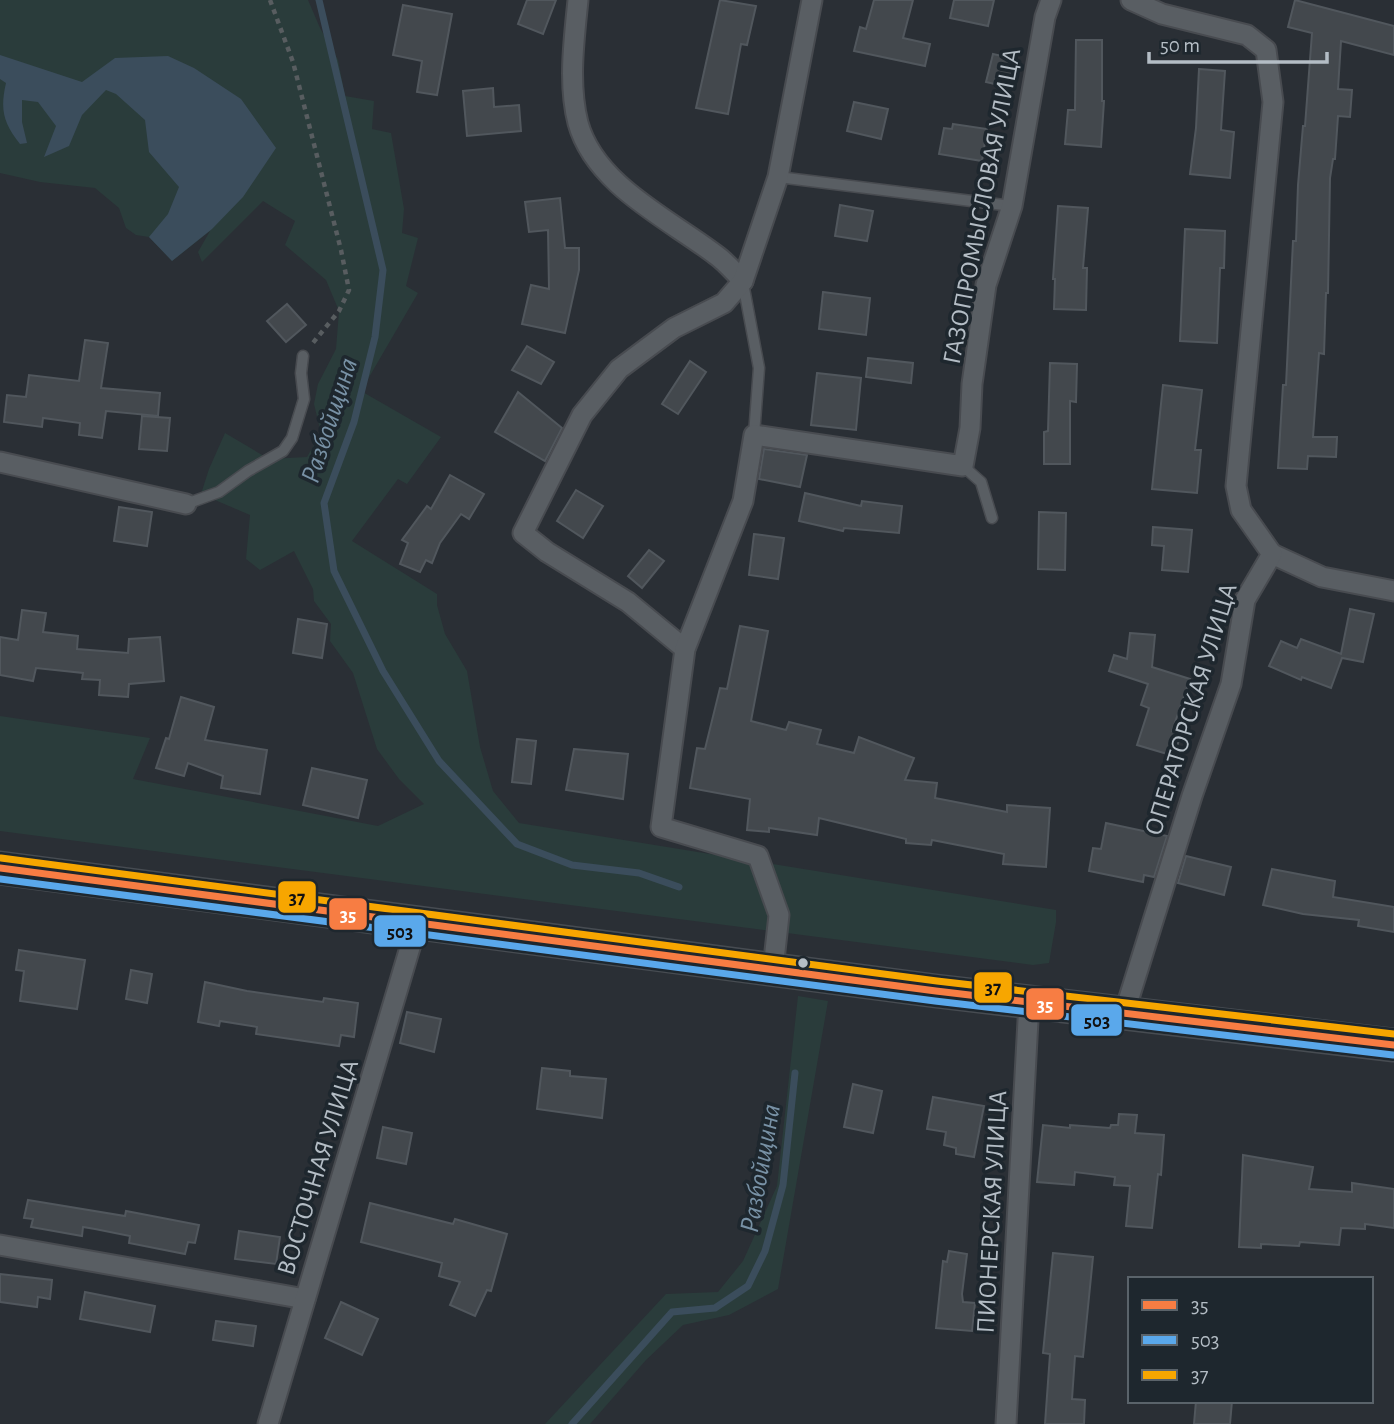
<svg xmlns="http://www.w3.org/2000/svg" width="1394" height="1424" font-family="'Alegreya Sans',sans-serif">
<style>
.green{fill:#2a3c3b}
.water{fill:#3b4d5c}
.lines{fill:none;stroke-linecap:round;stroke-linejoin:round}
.stream{stroke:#3b4d5c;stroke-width:7}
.building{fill:#43484d;stroke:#51575d;stroke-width:2}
.lane-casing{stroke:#484b50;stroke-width:13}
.street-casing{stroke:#484b50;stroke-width:23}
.primary-casing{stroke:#474c52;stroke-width:35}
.path{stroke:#585d60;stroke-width:4.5;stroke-dasharray:5 5;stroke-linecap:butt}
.lane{stroke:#595e63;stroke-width:10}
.street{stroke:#595e63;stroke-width:19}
.primary{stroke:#5c6064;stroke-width:32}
.bus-1-casing{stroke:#1e272e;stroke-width:12}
.bus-2-casing{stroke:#1e272e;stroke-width:12}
.bus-3-casing{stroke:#1e272e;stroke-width:12}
.bus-1{stroke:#f77d43;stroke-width:7}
.bus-2{stroke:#5aa8eb;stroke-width:7}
.bus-3{stroke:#f7a600;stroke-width:7}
.bus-dot{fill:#b4bdc5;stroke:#1e272e;stroke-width:2.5}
.labels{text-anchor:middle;stroke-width:7;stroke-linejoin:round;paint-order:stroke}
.street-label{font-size:26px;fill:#b4bdc5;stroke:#1e272e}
.water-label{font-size:28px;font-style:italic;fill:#7891a5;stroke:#1e272e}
.line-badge{stroke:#1e272e;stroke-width:2.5}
.badge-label{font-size:19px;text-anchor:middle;font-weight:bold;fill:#fff}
.pale-badge-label{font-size:19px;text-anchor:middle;font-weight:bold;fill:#111}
</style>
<rect width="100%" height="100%" fill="#2a2f35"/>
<g class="green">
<path d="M0,0H308L320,28L338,60L345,96L374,101L372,129L391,133L404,209L402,233L418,238L406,286L418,293L361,391L441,437L407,484L398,479L352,541L437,594V605L445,634L467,671L480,747L493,791L519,823L1056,910V922L1049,963L1033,965L0,831V716L150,738L133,779L378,826L424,804L399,779L377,749L353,673L330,641L331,624L314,601L313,589L294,551L260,570L246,559L250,515L201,494L209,469L225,433L269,459L307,457L321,433L314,404L318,384L336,349L339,311L326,280L285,245L295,221L263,201L202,262L198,252L210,231L172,261L149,237L136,235L126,228L119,208L95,188L40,182L0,173Z"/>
<path d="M798,996L828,1001L778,1289L729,1315L683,1325L646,1360L590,1424H545L666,1294L718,1292L743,1261L777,1186Z"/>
</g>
<path class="water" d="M0,55L82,82L115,58L168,56L194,68L241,99L276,148L243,197L212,229L172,261L149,237L168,214L179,187L149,152L145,120L116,94L106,90L82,115L69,146L44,157L56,126L38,102L22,100V122L27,143L20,144C3,123 0,109 6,83L0,79Z"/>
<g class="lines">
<g class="stream">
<path d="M319,0L383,270L375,337L354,422L324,503L334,571L383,671L439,761L517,844L572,865L639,873L679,887"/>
<path d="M572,1424L672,1312L715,1308L748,1286L765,1251L783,1185L795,1073"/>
</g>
</g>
<g class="building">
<path d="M527,0H556L543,34L518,24Z"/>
<path d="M720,0L756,6L747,45L741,44L728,114L696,108Z"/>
<path d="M874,0H913L903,38L930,44L925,66L854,51L860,27L866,29Z"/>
<path d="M954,0H994L988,26L950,18Z"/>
<path d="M1295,0L1394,26V55L1341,41L1338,89L1352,90L1350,117L1338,116L1335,159H1333L1330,178L1328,293H1326L1324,354L1319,353L1313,437H1337L1336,457L1308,456L1307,469L1278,468L1283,385H1286L1293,241H1296L1298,185L1303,126H1305L1312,33L1288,27Z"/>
<path d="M403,5L452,14L437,95L417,92L422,61L393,55Z"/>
<path d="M1076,40H1102V101H1104L1101,147L1065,144L1068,110H1075Z"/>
<path d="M993,54L1015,59L1008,87L986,82Z"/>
<path d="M1199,69L1225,71L1221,130L1234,132L1230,178L1190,174L1196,128Z"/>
<path d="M493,88L494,107L519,105L521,131L467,136L463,91Z"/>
<path d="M854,102L888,109L881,139L847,131Z"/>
<path d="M953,124L987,129L982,161L939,154L944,128L952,129Z"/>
<path d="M560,198L565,248H579V270L565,333L522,324L531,285L549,289L548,230L529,232L525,202Z"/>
<path d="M840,205L873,211L867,241L835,236Z"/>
<path d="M1058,206L1088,208L1083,268H1087L1086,310L1054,309L1055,279H1053Z"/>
<path d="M1185,229L1225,231L1224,268H1220L1217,343L1180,341Z"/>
<path d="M823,292L870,298L866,335L819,329Z"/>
<path d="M287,304L306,325L286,342L267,321Z"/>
<path d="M85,340L108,343L101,388L160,393L158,416L106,411L102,438L79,435L80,423L43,418L42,427L4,422L7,395L26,397L29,375L79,381Z"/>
<path d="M527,346L554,362L541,384L512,370Z"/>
<path d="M868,358L913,363L911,383L866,377Z"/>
<path d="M690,361L706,372L678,414L662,404Z"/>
<path d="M1050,363L1077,364L1076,402L1070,401V464H1044V432L1048,431Z"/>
<path d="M817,373L861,378L856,430L811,425Z"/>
<path d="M1163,385L1202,390L1195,450H1201L1197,493L1152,489Z"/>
<path d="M518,392L562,428L545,461L495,432Z"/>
<path d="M142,416L170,418L167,451L139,449Z"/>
<path d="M764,449L807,455L800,487L759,479Z"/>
<path d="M450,475L484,494L469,519L461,514L440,543L432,563L426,560L420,572L400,564L408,543L402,540L427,506L431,509Z"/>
<path d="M576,490L603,506L583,538L557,521Z"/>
<path d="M805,493L861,506L862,501L902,506L899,533L844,528L843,531L799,521Z"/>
<path d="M119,507L152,512L147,546L114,541Z"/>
<path d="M1039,512L1066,513L1065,570L1038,569Z"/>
<path d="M1153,527L1192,530L1188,572L1162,570L1164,546L1152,545Z"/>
<path d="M754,534L784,538L778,579L749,575Z"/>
<path d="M649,550L664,561L642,588L628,576Z"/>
<path d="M1350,609L1374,614L1363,662L1342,658L1331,688L1302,677L1301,680L1269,666L1281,641L1297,648L1301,639L1341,654Z"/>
<path d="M22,610L46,613L43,632L78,636L77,649L128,653L129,639L160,637L164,681L129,684L128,697L99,695L100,680L82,679L83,673L36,668L33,681L0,675V637L18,640Z"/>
<path d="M298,619L327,624L322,658L293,653Z"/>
<path d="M740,626L768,631L751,721L786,730L789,722L821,730L817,744L854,753L859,737L914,758L905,780L937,783L935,798L1007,812V805L1050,808L1046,867L1003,864L1004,854L932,840L931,845L906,843V839L819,818L817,835L769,828V832L747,830L750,799L690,788L697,748L705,749L720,688L727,689Z"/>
<path d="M1130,633L1155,635L1152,667L1190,679L1172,731L1181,734L1174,756L1137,745L1149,708L1141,705L1148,684L1109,671L1114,655L1127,659Z"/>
<path d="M181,697L214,707L205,740L267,750L260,794L221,788L223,776L188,763L184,776L156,768L166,738L169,739Z"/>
<path d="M517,739L536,741L531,784L512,782Z"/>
<path d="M574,749L628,754L623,799L566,790Z"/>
<path d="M312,768L367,780L358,818L303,805Z"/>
<path d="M1106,823L1167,836L1154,877L1144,875L1143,882L1089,871L1093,848L1101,849Z"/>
<path d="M1186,856L1231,867L1224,895L1178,883Z"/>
<path d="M1272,869L1335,881L1333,897L1394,907V932L1358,926L1359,920L1303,914L1263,905Z"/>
<path d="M19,950L85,960L77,1009L20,1001L24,971L16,970Z"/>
<path d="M131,970L152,974L147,1003L126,999Z"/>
<path d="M205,982L247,991L323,1002L324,998L358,1003L354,1037L341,1035L339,1046L256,1034L257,1027L220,1021L219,1026L198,1022Z"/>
<path d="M407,1012L441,1019L434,1052L400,1043Z"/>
<path d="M542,1068L570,1071V1076L606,1079L602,1118L537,1109Z"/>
<path d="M853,1084L882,1091L873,1133L844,1127Z"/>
<path d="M933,1097L984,1106L974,1157L956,1154V1148L944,1145L946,1132L927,1129Z"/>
<path d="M1119,1114L1137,1115L1135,1133L1164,1135L1161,1175L1158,1174L1152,1228L1126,1226L1130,1186L1114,1185L1115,1177L1075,1172L1074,1185L1037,1182L1043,1125L1070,1128V1125L1110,1128L1111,1125H1118Z"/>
<path d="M383,1127L412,1133L406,1164L377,1158Z"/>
<path d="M1243,1155L1313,1167L1309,1189L1352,1192V1183L1394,1189V1228L1365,1224V1229L1341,1228L1339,1245L1300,1242L1299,1246L1261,1244V1248L1239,1247Z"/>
<path d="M28,1200L125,1216L126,1211L199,1225L195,1243L188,1242L185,1254L129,1243L130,1236L95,1229L83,1227L82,1236L31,1227L33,1219L24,1218Z"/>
<path d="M370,1203L453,1224L455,1219L507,1234L491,1291L487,1290L475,1316L450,1305L460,1282L439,1276L442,1263L361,1242Z"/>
<path d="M239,1231L280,1237L276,1264L235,1259Z"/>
<path d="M949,1251L967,1254L962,1294L963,1302L975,1303L972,1331L936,1328L943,1261L947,1262Z"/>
<path d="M1053,1253L1093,1257L1083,1357L1075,1356L1072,1399L1085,1400L1084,1424H1045L1050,1354L1043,1353Z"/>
<path d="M0,1274L52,1280L50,1299L38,1297L37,1307L0,1302Z"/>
<path d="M85,1292L155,1306L150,1332L80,1319Z"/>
<path d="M341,1302L378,1319L362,1355L325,1338Z"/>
<path d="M216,1321L256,1326L253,1346L213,1340Z"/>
<path d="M1196,1401H1232L1230,1424H1194Z"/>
</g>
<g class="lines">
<g class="lane-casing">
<g id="lane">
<path d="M778,177L1012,206"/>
<path d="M743,283L759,368L754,435"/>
<path d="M963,466L981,482L992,518"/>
<path d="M186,504L219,492L248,471L283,451L292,438L304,399L301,373L303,356"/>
</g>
</g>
<g class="street-casing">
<g id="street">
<path d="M578,0C574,40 568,84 578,123C595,185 669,219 716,255C726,262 734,272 743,281"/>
<path d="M0,462L186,504"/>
<path d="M1272,554L1322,577L1394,591"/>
<path d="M685,649L628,602L547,552L523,533L582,415L619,369L674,328L724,303L743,281L778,177L812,0"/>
<path d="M773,969L779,915L758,856L661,827L685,649L743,501L754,435L963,466L970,428L972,384L986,285L1012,206L1045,17L1051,0"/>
<path d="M1124,1014L1192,796L1231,684L1245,600L1272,554L1241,510L1236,486L1273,102L1266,50L1247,35L1162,14L1131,0"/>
<path d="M0,1245L305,1299"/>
<path d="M268,1424L417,924"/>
<path d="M1006,1424L1029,1002"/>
</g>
</g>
<g class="primary-casing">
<path id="primary" d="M0,868L936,991L1394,1045"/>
</g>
<path class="path" d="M270,0L293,62L341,250L349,290L339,311L312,344"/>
<use href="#lane" class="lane"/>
<use href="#street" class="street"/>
<use href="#primary" class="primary"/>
<g class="bus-1-casing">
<path id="bus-1" d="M0,868L936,991L1394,1045"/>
</g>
<g class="bus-2-casing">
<path id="bus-2" d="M0,879L935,1001L1393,1055"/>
</g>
<g class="bus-3-casing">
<path id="bus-3" d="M1,858L937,981L1394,1034"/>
</g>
<use href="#bus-1" class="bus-1"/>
<use href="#bus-2" class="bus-2"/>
<use href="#bus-3" class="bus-3"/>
</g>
<circle class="bus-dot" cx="803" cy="963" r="6"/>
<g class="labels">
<g class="street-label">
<text transform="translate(981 206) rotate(-79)" y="9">ГАЗОПРОМЫСЛОВАЯ УЛИЦА</text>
<text transform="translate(1190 709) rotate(-73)" y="9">ОПЕРАТОРСКАЯ УЛИЦА</text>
<text transform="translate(317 1167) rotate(-73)" y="9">ВОСТОЧНАЯ УЛИЦА</text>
<text transform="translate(991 1212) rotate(-87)" y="9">ПИОНЕРСКАЯ УЛИЦА</text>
</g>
<g class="water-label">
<text transform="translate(328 420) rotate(-72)" y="10">Разбойщина</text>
<text transform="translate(759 1168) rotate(-80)" y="10">Разбойщина</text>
</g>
</g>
<g class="line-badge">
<rect x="277" y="880" width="40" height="34" rx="7" fill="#f7a600"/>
<rect x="328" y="897" width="40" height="34" rx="7" fill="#f77d43"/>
<rect x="373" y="914" width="54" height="34" rx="7" fill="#5aa8eb"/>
<rect x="973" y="971" width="40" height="33" rx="7" fill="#f7a600"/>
<rect x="1025" y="987" width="40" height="34" rx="7" fill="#f77d43"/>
<rect x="1070" y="1003" width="53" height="34" rx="7" fill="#5aa8eb"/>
</g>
<g class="badge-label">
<text x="348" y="921">35</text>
<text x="1045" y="1011">35</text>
</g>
<g class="pale-badge-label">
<text x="297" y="904">37</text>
<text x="400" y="938">503</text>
<text x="993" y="994">37</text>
<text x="1097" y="1027">503</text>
</g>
<rect x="1128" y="1277" width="245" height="126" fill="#1e272e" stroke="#5a636a" stroke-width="2"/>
<rect x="1142" y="1300" width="35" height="10" fill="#f77d43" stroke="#5a636a" stroke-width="2"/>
<text x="1191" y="1312" font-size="21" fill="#b4bdc5">35</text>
<rect x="1142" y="1335" width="35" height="10" fill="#5aa8eb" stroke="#5a636a" stroke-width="2"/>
<text x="1191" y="1347" font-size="21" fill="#b4bdc5">503</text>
<rect x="1142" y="1370" width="35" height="10" fill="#f7a600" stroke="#5a636a" stroke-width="2"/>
<text x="1191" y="1382" font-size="21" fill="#b4bdc5">37</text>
<path d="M1149 52v10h178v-10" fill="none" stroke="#b4bdc5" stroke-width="3.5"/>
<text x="1160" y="52" font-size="21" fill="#b4bdc5" stroke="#1e272e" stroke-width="5" paint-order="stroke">50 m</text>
</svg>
